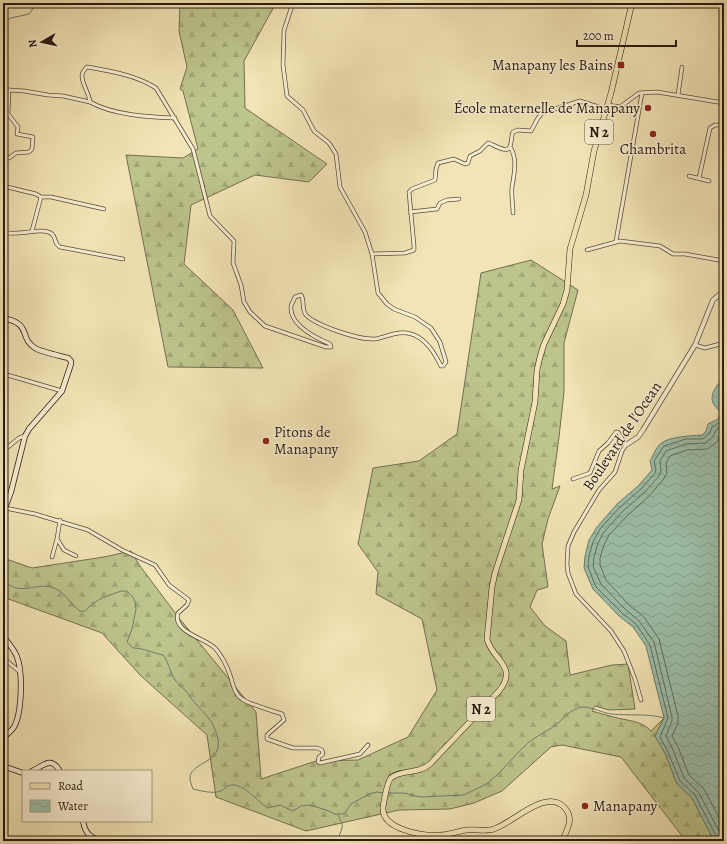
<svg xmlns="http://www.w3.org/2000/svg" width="727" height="844" font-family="Alegreya,serif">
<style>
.forest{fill:url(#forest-firs);stroke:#736f4e}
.water{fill:url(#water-waves);stroke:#6e7d6d}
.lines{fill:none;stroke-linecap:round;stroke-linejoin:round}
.shore{stroke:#626c5e;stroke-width:1}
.stream{stroke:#6e7d6d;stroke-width:1}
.minor-casing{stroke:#5b4c3a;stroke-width:4.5}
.tertiary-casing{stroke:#5b4c3a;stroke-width:5.5}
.secondary-casing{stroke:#291a11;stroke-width:6}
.primary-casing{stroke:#291a11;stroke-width:6}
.minor{stroke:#f7edd0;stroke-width:3}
.tertiary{stroke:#f7edd0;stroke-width:4}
.secondary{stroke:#f7edd0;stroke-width:4.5}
.primary{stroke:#f2e4b6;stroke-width:5}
.poi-dot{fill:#8f2418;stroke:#f7edd0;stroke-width:1.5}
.labels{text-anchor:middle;stroke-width:3;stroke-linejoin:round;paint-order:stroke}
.shield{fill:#f7edd0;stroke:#67594a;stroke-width:1}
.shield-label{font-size:14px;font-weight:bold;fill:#291a11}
.poi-label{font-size:15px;fill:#291a11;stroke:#f7edd0;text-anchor:end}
.street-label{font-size:15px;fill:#291a11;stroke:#f7edd0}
</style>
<defs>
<pattern id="forest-firs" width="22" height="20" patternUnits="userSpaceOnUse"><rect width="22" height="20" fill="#bdc48c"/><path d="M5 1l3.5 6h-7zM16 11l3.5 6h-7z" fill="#a2a878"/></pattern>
<pattern id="water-waves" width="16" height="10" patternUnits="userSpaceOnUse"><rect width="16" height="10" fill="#9cbfaa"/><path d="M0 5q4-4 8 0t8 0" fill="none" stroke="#86a491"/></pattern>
</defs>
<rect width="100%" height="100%" fill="#f2e4b6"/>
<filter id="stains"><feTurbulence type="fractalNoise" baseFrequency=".005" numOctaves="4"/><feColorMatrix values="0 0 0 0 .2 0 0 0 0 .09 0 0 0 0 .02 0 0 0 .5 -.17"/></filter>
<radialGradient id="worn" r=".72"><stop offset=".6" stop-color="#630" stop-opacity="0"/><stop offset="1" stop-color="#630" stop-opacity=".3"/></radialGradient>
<g class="forest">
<path d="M180,3H276L244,61L245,108L327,164L309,182L255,175L191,205L184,264L233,310L263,368L168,367L126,155L183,158L198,149L183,91L180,89L187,67L179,31Z"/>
<path d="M531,260L578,290L564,343V392L559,437L552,489L560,486L548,519L542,544L548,587L537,590L530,607L545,626L566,641L570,675L612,665L628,664L635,709L609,710L595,706L592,711C599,713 606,715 614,717C627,721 641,720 651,731L664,718L655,736L665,753L677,784L692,798L712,837L718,841H686L621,757L562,745L551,747L502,791L474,803L450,809L399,810L306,831L216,797L207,735L141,676L102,633L3,597V558L32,568L104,557L131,551L140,566L179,618L256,712L261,779L316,761L358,760L408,737L437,690L422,619L376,594L378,572L358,544L373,468L419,461L457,434L481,273Z"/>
</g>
<path class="water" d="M724,378V841H718L712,837L692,798L677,784L665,753L655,736L664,718L646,646L633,627L619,616L593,589L584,568L585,556L589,540L597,527L617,504L638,486L652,470L650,461C653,455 656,448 660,444C670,436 690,436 702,435L706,431L708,424L718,419L721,413C719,410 717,409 715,406C707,397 717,384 724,378Z"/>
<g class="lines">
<g class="shore">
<path d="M724,425L716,430L713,437L705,443L686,444L666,451L660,461L661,471L659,476L645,492L623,511L604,532L598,543L594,557L593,566L601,584L625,609L639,621L654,642L672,717V721L666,736L673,750L684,778L699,793L719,831L724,836"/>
<path d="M724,433L721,434L717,442L707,449L687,450L670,456L666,463L667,473L663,480L649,496L628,515L609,535L604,545L600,558V565L606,580L629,605L644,617L659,639L678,716V723L672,736L678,747L689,775L704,789L724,827"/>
<path d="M720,841L719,837L715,834L695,795L680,781L668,752L660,737L668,718L650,645L636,624L622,613L596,587L588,567L589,556L593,542L600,529L620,507L641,489L655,473L656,470L654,461L664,446L686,439H703L710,433L712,427L720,422L724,416"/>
</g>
<g class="stream">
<path d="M3,23L11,18L29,14L37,3"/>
<path d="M3,580C20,598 36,581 54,588C66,593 70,604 80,611H85L92,604L102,598L121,591H126L129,593L132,596L135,601L136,609L132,629L127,642L133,648C143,648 153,653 163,655C169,663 170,672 175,680C178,684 182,687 186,691C189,694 191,699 195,703C206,716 212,718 217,735C218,739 219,743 218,747C216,763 190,764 190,778C190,781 192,786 193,789C202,791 213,794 221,791C225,789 227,785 232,785C245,784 257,802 268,808L280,805L293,811L301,806L310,805L329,811L334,814H341L345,813L351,804L369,794L377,792L383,793"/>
<path d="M388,793H404L420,797L464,795L488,783C503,771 515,754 529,742C537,736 545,732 553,727C562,721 570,708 583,707C593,707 602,713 612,714C629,716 647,713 664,718"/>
<path d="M338,841C338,836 341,833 342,828C343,824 340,819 338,815"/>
</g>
<g class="minor-casing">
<g id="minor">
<path d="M3,92L9,90L24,91L48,95L63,96L90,102C89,93 82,84 82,76C82,72 85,69 87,67C110,71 136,75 156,88L193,149L210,216L234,241L233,263L241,285L244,302L250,312L265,326L326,347H331L330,344C316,338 289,325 291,306C292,303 294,300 295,297L301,295C305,300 301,309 306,315C317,326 359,340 375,339C383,338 390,334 399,333C420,330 433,349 441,366H443L446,362L440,342L431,328L415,317L394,309L387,304L378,293L372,254L365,232L340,187L336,154L329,143L314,131L303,110L287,96L283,65L284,30L293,3"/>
<path d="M678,95L682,67"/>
<path d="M90,102C113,115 148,117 175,118"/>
<path d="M608,105L620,107L639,93L657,92L724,103"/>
<path d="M510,147C518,158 514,175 512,187C511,195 513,204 513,213"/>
<path d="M3,156L9,158L16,153L29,152L32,149L33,137L17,134L18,127L8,114L9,90"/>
<path d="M689,176L709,181"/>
<path d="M699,178L710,128L715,125H724"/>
<path d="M3,186L36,194L41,197H51L104,209"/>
<path d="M410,212L437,209L440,203L447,200L459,199"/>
<path d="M32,231L41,197"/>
<path d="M3,232C16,237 43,226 52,234C57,238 53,243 60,247L123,259"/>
<path d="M616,241L642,93"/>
<path d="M587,250L620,241L660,246L673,254H685L724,261"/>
<path d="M372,254L405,253L414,250V246L409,192L412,189L435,180L436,169L438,163L454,159L465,164L468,163L470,156L480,151L488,143C493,144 505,153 509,148C512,145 511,136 513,132L518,130L531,131L538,118L542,113L580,101L605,109"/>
<path d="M695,345L705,348L724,343"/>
<path d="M4,374L62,391"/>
<path d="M3,451L19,438L25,436"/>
<path d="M573,479L590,473L599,451L608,443L616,432H618L626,445L622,451L615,472L599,490L574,532L568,546L567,564L568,573L576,594L611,631L624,651L635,679L641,700"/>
<path d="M5,508L35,514L88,530L122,550L155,565L169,585L189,600L187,605L178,613C172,632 205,638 215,648C221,655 227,666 230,675C233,683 234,694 242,699C248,704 273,711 282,714L284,720L267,735V739L293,748H317L322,750L323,754L319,757L318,762L320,763L360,754L368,745"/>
<path d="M60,520L57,539L64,550L76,556"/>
<path d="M52,557L57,539"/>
<path d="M3,658L20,672"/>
</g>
</g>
<g class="tertiary-casing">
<path id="tertiary" d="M626,445L638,437L643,430L695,345L713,300L719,295L724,294"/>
</g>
<g class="secondary-casing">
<g id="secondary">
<path d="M3,318C33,324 18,337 35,348C41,352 61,356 68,358L71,361V364L62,391L29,429L25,436L11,492L5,508L3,509"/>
<path d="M3,636C8,643 14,649 17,657C23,672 22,713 14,727C11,732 7,734 3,738"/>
<path d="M3,766L23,773"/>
<path d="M32,771C44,766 50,755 60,771"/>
<path d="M83,821C85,833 90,838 102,841"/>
<path d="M505,841L516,839L522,841"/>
</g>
</g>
<g class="primary-casing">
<path id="primary" d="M562,841C567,830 575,818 564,807C546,788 513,823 494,829C486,832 476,829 467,830C458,831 449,835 440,835C423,836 381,830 383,807C384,801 387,782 391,778C401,769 417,775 430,764L499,691C519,666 492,660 487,639L492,587L495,573L519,500L521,470L535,402L537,370L540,357L544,344L563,304L567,290L570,249L586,195L594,151L611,93L632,3"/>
</g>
<use href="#minor" class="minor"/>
<use href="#tertiary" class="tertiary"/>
<use href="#secondary" class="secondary"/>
<use href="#primary" class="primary"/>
</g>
<g class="poi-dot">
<rect x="617" y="61" width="8" height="8" rx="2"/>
<circle cx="648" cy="108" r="4"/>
<circle cx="653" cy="134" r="4"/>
<circle cx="266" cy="441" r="4"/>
<circle cx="585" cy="806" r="4"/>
</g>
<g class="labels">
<g class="shield">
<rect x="585" y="120" width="28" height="24" rx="3"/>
<rect x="467" y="697" width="28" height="24" rx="3"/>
</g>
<g class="shield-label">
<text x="599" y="137">N 2</text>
<text x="481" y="714">N 2</text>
</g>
<g class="poi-label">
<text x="613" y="70">Manapany les Bains</text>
<text x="640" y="113">École maternelle de Manapany</text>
<text x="653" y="154" text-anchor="middle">Chambrita</text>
<text x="274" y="437" text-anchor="start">Pitons de<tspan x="274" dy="17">Manapany</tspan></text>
<text x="593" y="811" text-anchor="start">Manapany</text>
</g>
<g class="street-label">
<text transform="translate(622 436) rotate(-56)" y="5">Boulevard de l'Ocean</text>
</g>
</g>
<rect width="727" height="844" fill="none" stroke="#f2e4b6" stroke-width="16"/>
<rect x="4" y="4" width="719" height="836" fill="none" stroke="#291a11" stroke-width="2"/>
<rect x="8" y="8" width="711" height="828" fill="none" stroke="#291a11"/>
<rect x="22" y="770" width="130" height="52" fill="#f7edd0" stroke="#a59984"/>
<rect x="30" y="783" width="20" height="6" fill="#f2e4b6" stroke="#a59984"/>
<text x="58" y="790" font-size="12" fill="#291a11">Road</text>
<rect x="30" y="800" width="20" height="12" fill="url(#water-waves)" stroke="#a59984"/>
<text x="58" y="810" font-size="12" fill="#291a11">Water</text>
<g transform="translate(42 42) rotate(261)" stroke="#f7edd0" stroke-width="3" paint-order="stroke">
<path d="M0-3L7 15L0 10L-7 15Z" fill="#291a11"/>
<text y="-6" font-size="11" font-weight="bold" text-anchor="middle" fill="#291a11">N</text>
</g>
<path d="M577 40v6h99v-6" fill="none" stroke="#291a11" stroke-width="2"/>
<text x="583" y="40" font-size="12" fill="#291a11" stroke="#f7edd0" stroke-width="3" paint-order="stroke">200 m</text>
<rect width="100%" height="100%" filter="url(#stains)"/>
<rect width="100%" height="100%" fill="url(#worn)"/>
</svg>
